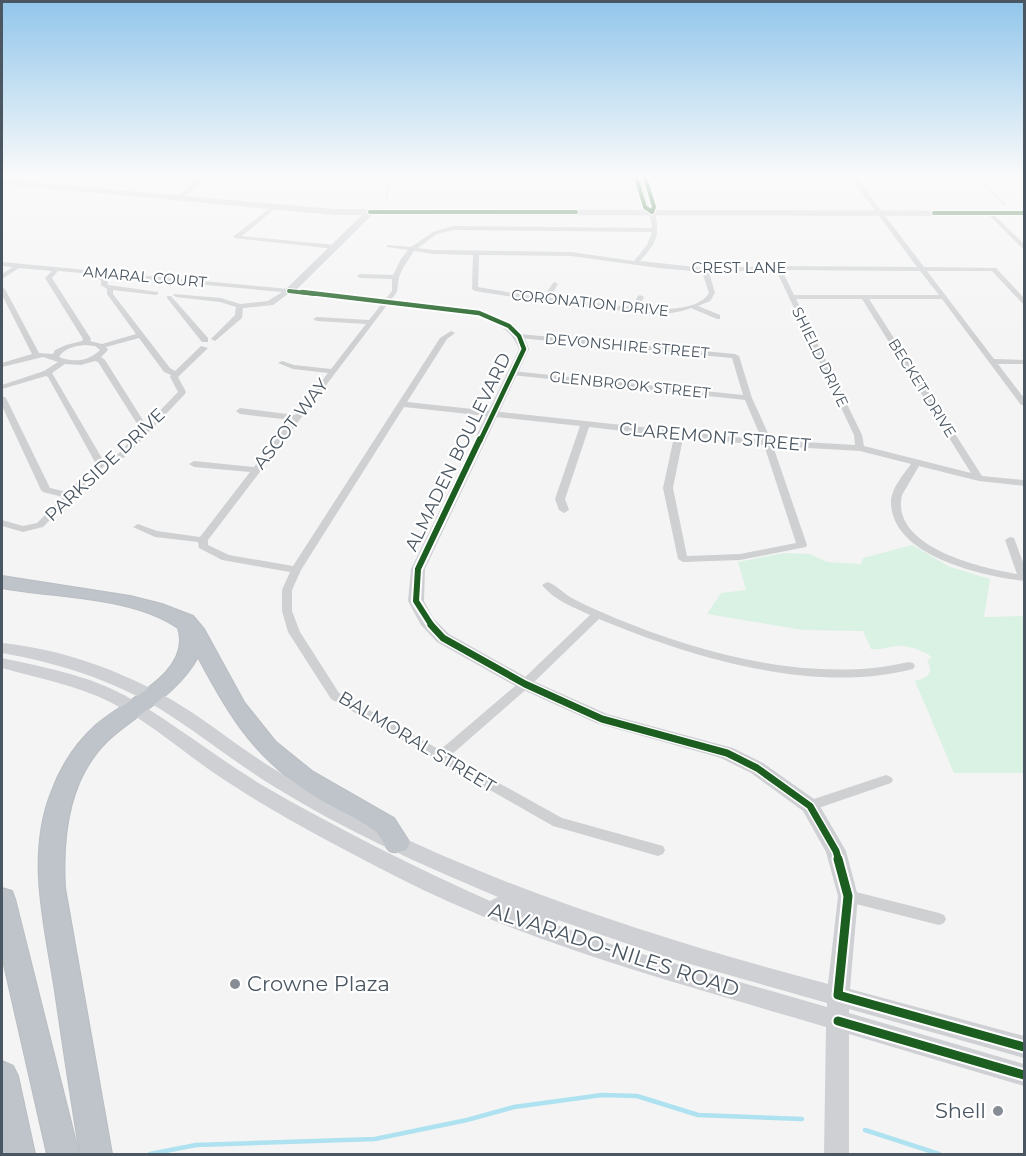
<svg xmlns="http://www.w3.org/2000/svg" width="1026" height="1156" font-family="Montserrat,sans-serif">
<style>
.green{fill:#d9f2e3}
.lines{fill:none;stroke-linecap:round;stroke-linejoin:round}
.stream{stroke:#aee2f0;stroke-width:4.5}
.highway-casing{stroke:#b9bec3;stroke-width:2}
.street{fill:#ced0d2;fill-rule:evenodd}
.secondary{fill:#ced0d4;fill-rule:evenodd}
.highway{fill:#bec4c9;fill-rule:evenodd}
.rail{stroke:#c9cacc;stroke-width:1.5}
.cycleway-far4-casing{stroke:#fff;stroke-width:6}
.cycleway-far3-casing{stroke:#fff;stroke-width:8}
.cycleway-far2-casing{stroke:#fff;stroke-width:10}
.cycleway-far1-casing{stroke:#fff;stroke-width:10}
.cycleway-casing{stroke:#fff;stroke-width:13}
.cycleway-far4{stroke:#1b5e20;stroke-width:4}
.cycleway-far3{stroke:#1b5e20;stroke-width:4.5}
.cycleway-far2{stroke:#1b5e20;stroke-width:6}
.cycleway-far1{stroke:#1b5e20;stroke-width:7}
.cycleway{stroke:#1b5e20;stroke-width:9}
.poi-dot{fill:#868d94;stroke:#fff;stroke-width:2}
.labels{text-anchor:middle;stroke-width:4.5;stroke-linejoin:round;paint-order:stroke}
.far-street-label{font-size:15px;fill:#4a5661;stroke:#fff}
.street-label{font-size:18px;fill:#4a5661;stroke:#fff}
.near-street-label{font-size:21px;fill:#4a5661;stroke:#fff}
.near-poi-label{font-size:21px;fill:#4a5661;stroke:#fff;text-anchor:start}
</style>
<rect width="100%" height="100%" fill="#f4f4f4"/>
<path class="green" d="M912,545L950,567L990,579L984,617L1024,616V773H954L915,681C927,678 935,673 927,661L932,657C920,649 905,644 890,647C883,648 879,650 871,649L863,631L803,630L707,614L721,593L746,590L738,562L784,553L810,554L827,562L861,564L863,558Z"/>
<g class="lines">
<g class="stream">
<path d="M865,1130L939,1154"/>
<path d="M150,1154L196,1145L375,1139L467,1120L514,1107L602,1095L637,1096L698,1115L802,1119"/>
</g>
<g class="highway-casing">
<g id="highway">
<path d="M2,576L130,596L162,604L193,616L204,629L244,702L276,742L312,771L394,818L410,843L406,850C383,858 388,843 375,831C358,817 330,807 311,794C254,757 229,716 198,657C178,693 145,709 114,735C69,773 62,833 65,888L112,1154H80C71,1100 63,1046 55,991C45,927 26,857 51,793C60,768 76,743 96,725C123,701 193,673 178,628C132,596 56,598 2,588Z"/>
<path d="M2,888L12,891L15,899L79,1154H47L2,956Z"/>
<path d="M2,1061L13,1066L18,1076L35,1154H3Z"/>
</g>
</g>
<g class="street">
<path d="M201,177H207L181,200H177V198Z"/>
<path d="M850,177H856L924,267L996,268L1024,298V304L1022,303L992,271H927L994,359L1024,360V364H998L1024,398V405H1021L942,299H869L982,476L1024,480V486L979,481L919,466L902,495C890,547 981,568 1017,574L1005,540L1010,537L1014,538L1024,565V581C983,576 889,556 891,500C892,487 904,474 911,464L860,451L773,446L807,545L806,547L740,560L683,562L678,559L663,488L674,437L589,427L565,499L569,510L564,513L559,510L555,499L580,426L404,407L301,570L292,590V611L300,632L339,693L440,750L521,681L590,615C573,607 554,600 542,585L547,582C555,584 562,592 570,597C584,605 600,611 615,618C695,651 786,676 873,668C885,667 897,664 909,662L913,663L915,666L913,669C814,695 690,657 599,619L529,687L450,756L562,818L663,846L665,850L663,854L658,856L553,826L331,699L288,632L282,611V590L290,572L222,560L199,548L198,542L155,537L133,527L138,524L157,531L200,537L250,472L194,467L189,464L194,461L254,467L291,420L240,414L236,411L240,408L295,415L328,373L293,369L278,363L282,361L294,365L331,369L366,324L317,321L313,319L317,317L369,320L392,291V279L360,278L357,276L360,274L393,275L401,259L408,250L387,247V245L411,247L433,232L453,226L652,228L649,212L652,210L655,212C660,236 657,242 640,261L705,268L778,266L917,267ZM453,230L652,232L647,245L634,261L571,252L433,250L418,248L437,234ZM414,251L433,254L473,255L472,289L475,291C518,298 561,304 604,308C633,312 663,319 691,308L717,319H720V315L698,306L710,301L715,293L709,272L776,270L854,435L855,445L771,440L752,398L739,356L735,354L519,334L515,336L519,338L732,358L743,395L512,371L508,373L512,375L745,400L762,440L407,402L447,339L455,333L451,331L440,338L293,566L229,555L208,545V540L397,292L399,277L403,268ZM479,255L571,256L659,268L702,272L709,293C698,312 657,310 638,308L644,297L640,295L638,296L631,307L550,298L558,284L555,282L553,283L543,298L478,287ZM782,270L920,271L939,295H794ZM796,299H862L971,473L864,446L862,435ZM683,438L764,445L796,543L740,554L687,556L673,488Z"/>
<path d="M274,205L276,206V208L242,236L335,245L338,247L335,249L234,238V236Z"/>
<path d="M990,211L1024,244V249L1022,248L988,214V212Z"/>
<path d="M2,262L289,289L292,291L273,305L243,308L242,318L215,341L211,339L235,315L236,307L220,302L176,297L173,295L174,294L221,298L240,304L268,301L282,292L98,275L107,278L108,285L158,292V294L156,295L113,290V294L170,368L175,371L201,346L208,348L178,377L186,392L185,394L125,457L104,466L43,527L23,532L2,526V520L23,526L37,523L63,497L43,492L41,490L2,406V396L6,398L50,488L67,492L96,464L48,377L46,376L2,389V385L44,371L58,362L43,357L2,367V363L32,354L2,295V287L5,289L39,353L53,354L55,350L66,345L82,341L83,339L45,278L52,271L19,268L2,279V274L13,267L2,266ZM58,271L92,274V277L101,280V285L107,289V294L136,334L102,344L90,341L91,339L52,278ZM139,338L164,372L171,375L170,377L178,392L146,425L105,360L101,357L108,350L106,347ZM85,345L95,346L100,350C89,361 74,363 59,357C64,348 76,346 85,345ZM95,361L98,362L141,430L119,453L103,460L52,373L65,364L81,365Z"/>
<path d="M167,296H171L208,338V342H202L167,298Z"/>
<path d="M886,775L891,777L893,780L891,783L810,811L805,810L803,806L805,802Z"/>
<path d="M848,890L939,913L944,915L946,919L944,923L939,925L848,902L843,900L841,896L843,892Z"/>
</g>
<path class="secondary" d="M632,177H640L649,206L655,210L1024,211V216L372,215L297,289L483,311L513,324L524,336L529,349L425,569L424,601L433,618L449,634L531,680L607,714L733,748L763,763L817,801L846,851L858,896L850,989L1024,1036V1058L849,1009V1013L1024,1064V1086L849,1034V1154H824L826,1027C682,984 532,946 397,877C339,847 281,817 226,781C187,756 152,723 110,702C76,685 38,678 2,668V658C43,667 87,675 124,695C172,721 215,757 262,785C336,828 412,866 490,901L498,897C421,865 344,830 273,786C234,762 199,733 160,709C110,679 58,663 2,653V643C61,649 120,670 172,700C206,720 236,745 269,766C304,788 340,807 376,825C521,895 673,943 828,984L838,896L826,852L803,811L751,773L721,758L596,723L519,688L437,642L421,625L408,601L411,569L519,349C511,328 496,324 477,316L286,293V289L362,215H334L2,184V180L334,209L644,210ZM558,920L669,958L827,1003V1007L625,949L556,925Z"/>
<use href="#highway" class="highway"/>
<g class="rail">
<path d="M976,177L1005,205"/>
<path d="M386,197L391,177"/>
</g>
<g class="cycleway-far4-casing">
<g id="cycleway-far4">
<path d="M636,177L645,207L652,212L654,207L645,177"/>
<path d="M370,212H576"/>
<path d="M934,213H1024"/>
<path d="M289,291L315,294"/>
</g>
</g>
<g class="cycleway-far3-casing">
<path id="cycleway-far3" d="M302,292L479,313L509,326L519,336L524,349L480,441"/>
</g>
<g class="cycleway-far2-casing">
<path id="cycleway-far2" d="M432,626L416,601L418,569L480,439"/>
</g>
<g class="cycleway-far1-casing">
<path id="cycleway-far1" d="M431,625L443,638L525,684L602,719L727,753L757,768L810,806L836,851L839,861"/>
</g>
<g class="cycleway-casing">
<g id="cycleway">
<path d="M838,859L848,896L838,995L1024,1047"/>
<path d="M838,1021L1024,1075"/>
</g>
</g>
<use href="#cycleway-far4" class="cycleway-far4"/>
<use href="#cycleway-far3" class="cycleway-far3"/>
<use href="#cycleway-far2" class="cycleway-far2"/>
<use href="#cycleway-far1" class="cycleway-far1"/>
<use href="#cycleway" class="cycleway"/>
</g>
<linearGradient id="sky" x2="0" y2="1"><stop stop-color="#91c6eb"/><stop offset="0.52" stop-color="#fafafa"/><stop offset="1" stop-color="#fafafa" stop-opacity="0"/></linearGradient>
<rect width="1026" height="339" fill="url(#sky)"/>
<g class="poi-dot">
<circle cx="235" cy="984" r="6"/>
<circle cx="998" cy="1111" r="6"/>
</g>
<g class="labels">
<g class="far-street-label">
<text x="739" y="273">CREST LANE</text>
<text transform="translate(145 277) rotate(5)" y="5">AMARAL COURT</text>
<text transform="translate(590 303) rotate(6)" y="5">CORONATION DRIVE</text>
<text transform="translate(627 346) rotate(5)" y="5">DEVONSHIRE STREET</text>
<text transform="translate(820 357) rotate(64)" y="5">SHIELD DRIVE</text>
<text transform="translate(630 385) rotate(6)" y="5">GLENBROOK STREET</text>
<text transform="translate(922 388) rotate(58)" y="5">BECKET DRIVE</text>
</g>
<g class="street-label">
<text transform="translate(291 424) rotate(-52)" y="6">ASCOT WAY</text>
<text transform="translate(715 437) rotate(5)" y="6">CLAREMONT STREET</text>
<text transform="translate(458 452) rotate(-64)" y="6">ALMADEN BOULEVARD</text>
<text transform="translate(105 465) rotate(-43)" y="6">PARKSIDE DRIVE</text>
<text transform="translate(417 742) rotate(31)" y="6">BALMORAL STREET</text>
</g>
<g class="near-street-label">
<text transform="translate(614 950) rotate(18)" y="7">ALVARADO-NILES ROAD</text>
</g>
<g class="near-poi-label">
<text x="247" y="991">Crowne Plaza</text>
<text x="986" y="1118" text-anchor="end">Shell</text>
</g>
</g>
<rect width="1026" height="1156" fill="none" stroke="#4a5661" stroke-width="6"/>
</svg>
